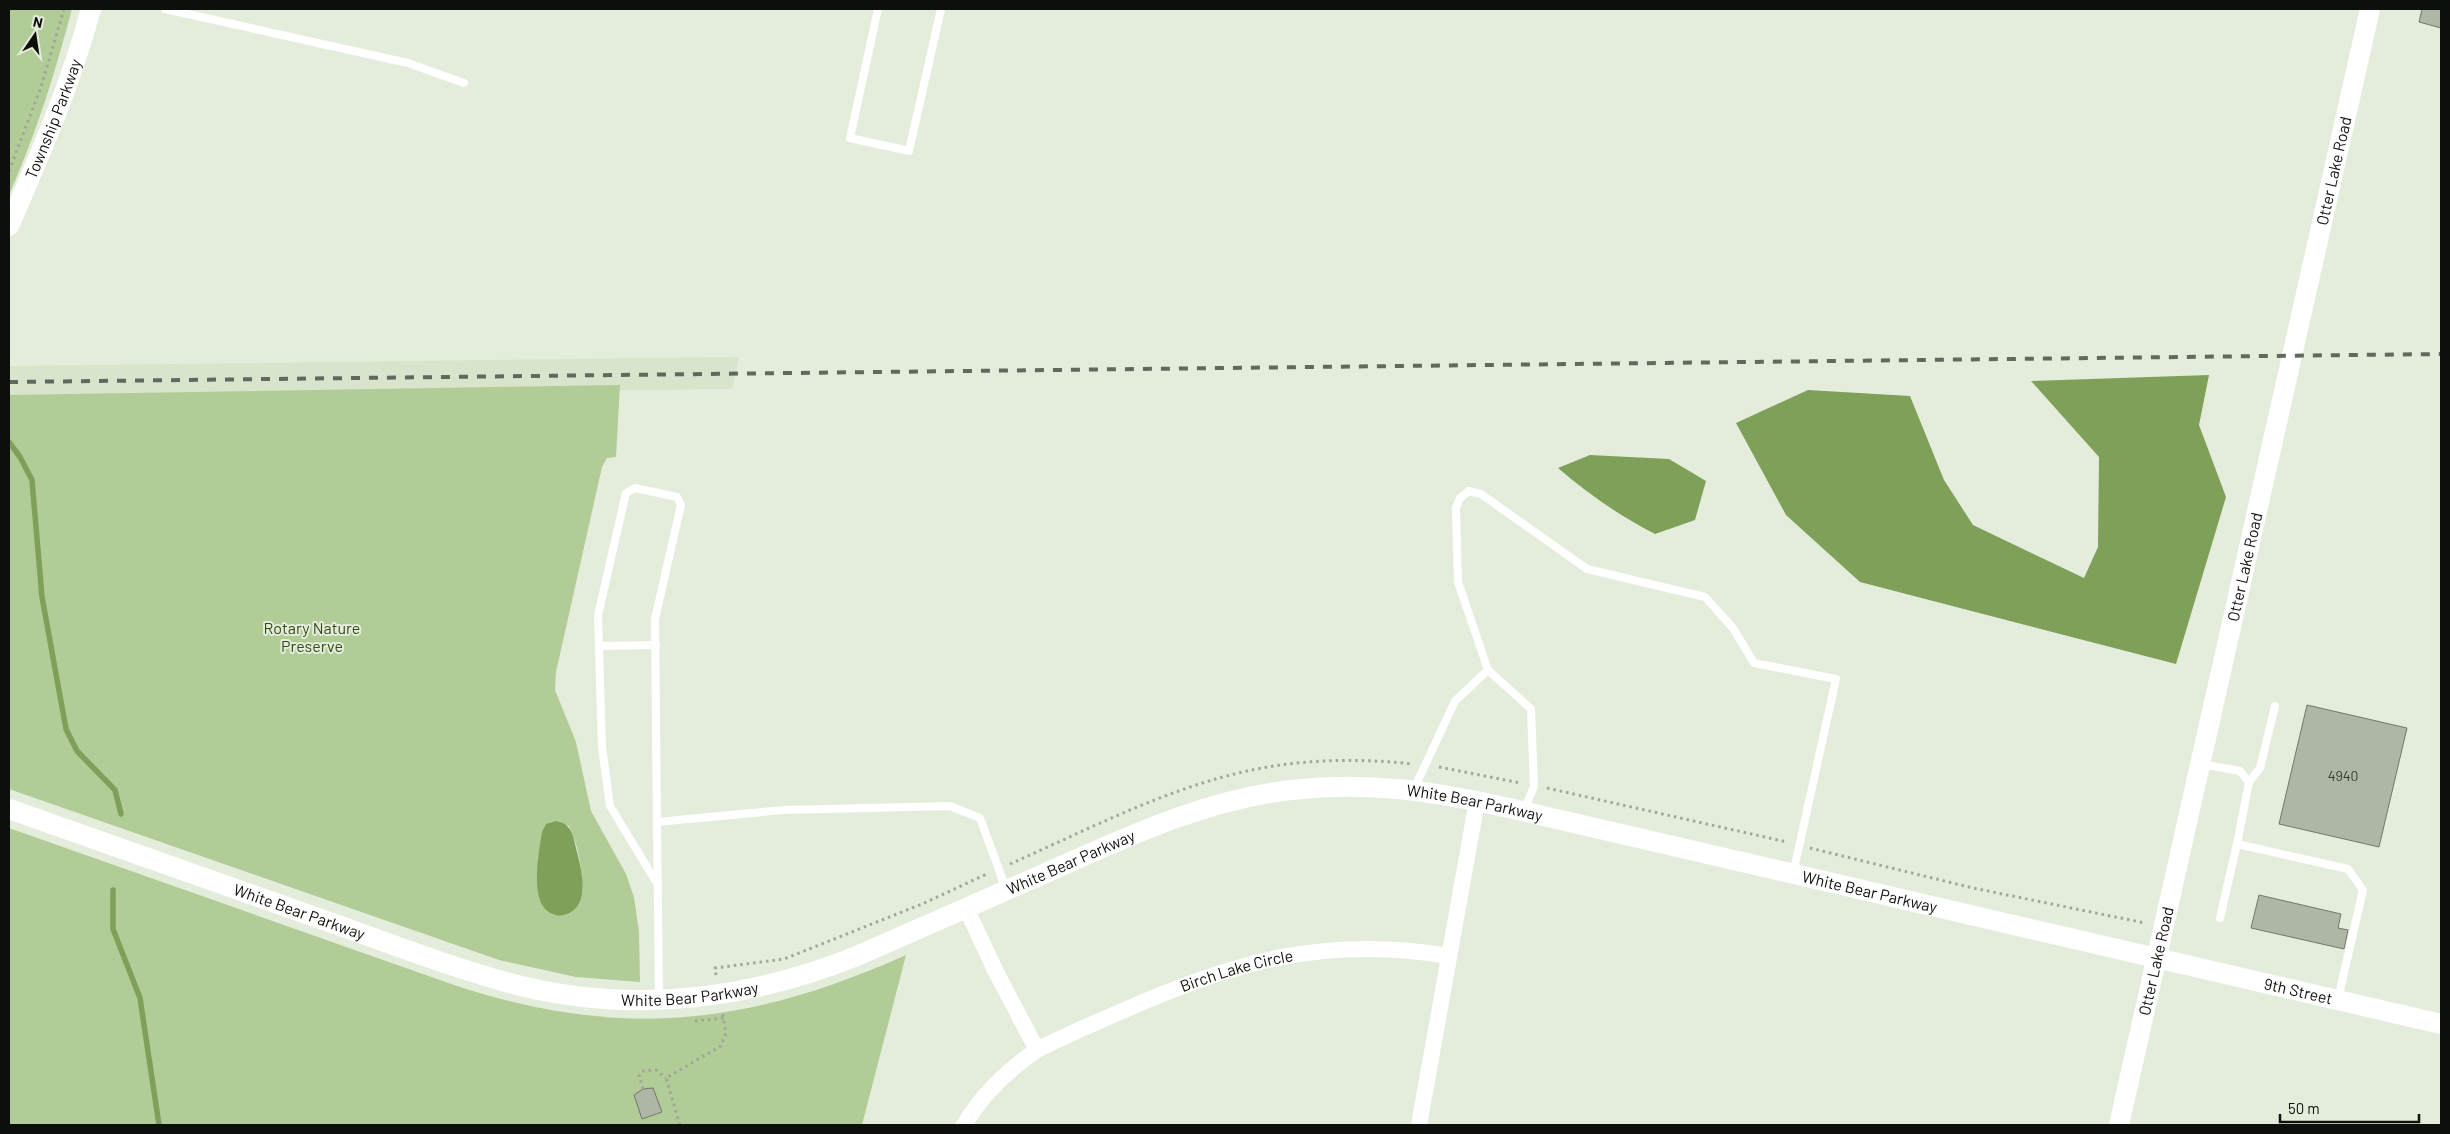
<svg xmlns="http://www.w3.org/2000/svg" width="2450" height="1134" font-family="Barlow,sans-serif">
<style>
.built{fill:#d8e4cc}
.green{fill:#b1cc96;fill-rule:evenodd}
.water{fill:#7fa058}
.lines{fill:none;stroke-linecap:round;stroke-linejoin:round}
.stream{stroke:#7fa058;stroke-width:5.5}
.building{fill:#aeb6a6;stroke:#707869}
.path{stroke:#a0a79a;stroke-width:3;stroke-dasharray:2.5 4;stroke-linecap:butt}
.service{stroke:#fff;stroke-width:8}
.minor{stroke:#fff;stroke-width:16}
.tertiary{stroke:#fff;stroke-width:20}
.rail{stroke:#62685d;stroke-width:4;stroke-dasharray:9 9;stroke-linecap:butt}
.labels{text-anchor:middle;stroke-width:4;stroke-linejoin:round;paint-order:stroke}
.number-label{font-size:14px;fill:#353a31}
.street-label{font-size:16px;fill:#0d100a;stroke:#e4eddc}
.park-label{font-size:16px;fill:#344a16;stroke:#e4eddc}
</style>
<rect width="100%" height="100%" fill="#e4eddc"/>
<path class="built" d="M739,357L732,389L9,398V366Z"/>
<g class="green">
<path d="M9,9H72C55,73 36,134 9,195Z"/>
<path d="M620,385L616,457L607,458L602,467L556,672L555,690L576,742L591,811L626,874L634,897L639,932L640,982L576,977L499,960L9,789V395ZM555,821L569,826C579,847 583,872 582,895L550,822Z"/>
<path d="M9,828L457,986C621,1040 750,1025 906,955L862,1125H9Z"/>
</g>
<g class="water">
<path d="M2209,375L2199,425L2226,497L2176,664L1860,582L1786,515L1736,423L1808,390L1910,396L1944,480L1973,525L2084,578L2098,547L2099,457L2031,381Z"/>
<path d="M1590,455L1669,459L1706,481L1695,520L1655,534C1620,516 1588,494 1558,468Z"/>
<path d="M555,821C571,823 573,834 576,848C580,863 584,879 582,894C578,920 546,924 539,897C534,877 539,852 542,832L546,824Z"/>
</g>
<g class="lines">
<g class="stream">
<path d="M9,442L20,457L32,480L42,597L66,729L77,751L115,790L121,814"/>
<path d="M113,890V929L140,998L159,1125"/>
</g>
</g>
<g class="building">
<path d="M2422,9H2441V28L2419,22Z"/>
<path d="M2307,705L2407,728L2379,847L2279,824Z"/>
<path d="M2259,895L2341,914L2338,928L2348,930L2344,949L2251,928Z"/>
<path d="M653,1088L662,1112L642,1119L634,1095L643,1089Z"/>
</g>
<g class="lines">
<g class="path">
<path d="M9,171L41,87L64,9"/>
<path d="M1439,767L1521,783"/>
<path d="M1547,788L1787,842"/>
<path d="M1810,848L1973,888L2145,923"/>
<path d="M1010,864C1087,830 1165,789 1247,771C1302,759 1357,758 1413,764"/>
<path d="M716,975L715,968L784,959L922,904L989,873"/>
<path d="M695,1021L724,1018"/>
<path d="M643,1089L639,1076L642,1071L656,1070L666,1078"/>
<path d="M680,1125L666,1078L721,1046L726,1033L722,1011"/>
</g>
<g class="service">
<path d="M165,9L408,63L464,83"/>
<path d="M878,9L850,138L909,151L941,9"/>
<path d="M599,646L656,645"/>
<path d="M1488,670L1531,709L1534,786L1524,811"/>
<path d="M2201,764L2240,771L2249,782L2237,844L2348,869L2363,890L2338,999"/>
<path d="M2249,782L2260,768L2275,706"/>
<path d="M1414,789L1455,701L1488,670L1458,582L1456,508L1460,498L1469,491L1481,494L1587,569L1705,597L1733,628L1754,663L1836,679L1793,874"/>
<path d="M657,822L655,619L681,505L677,497L635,488L626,493L598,615L602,747L610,806L658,885"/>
<path d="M2220,918L2237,844"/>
<path d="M659,997L657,822L784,810L950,806L980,818L1006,889"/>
</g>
<g class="minor">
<path id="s1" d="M966,908L996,972L1037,1050C1064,1036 1093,1024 1120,1012C1232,962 1326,935 1449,956"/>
<path d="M964,1125C982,1094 1008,1070 1037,1050"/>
<path d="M1419,1125L1477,801"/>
</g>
<g class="tertiary">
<path id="s2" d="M9,226C40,155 71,84 91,9"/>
<path id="s3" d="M9,809C111,845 213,881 315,917C381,940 446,966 513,984C630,1014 747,1000 857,956C921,928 984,900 1048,872C1127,837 1204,800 1291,790C1368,781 1433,791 1509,808L2441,1024"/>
<path id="s4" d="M2119,1125L2370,9"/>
</g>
<path class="rail" d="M9,382L2441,354"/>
</g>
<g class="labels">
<g class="number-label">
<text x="2343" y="781">4940</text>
</g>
<g class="street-label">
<text dy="6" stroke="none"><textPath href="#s2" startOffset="116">Township Parkway</textPath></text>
<text dy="6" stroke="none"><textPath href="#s4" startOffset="978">Otter Lake Road</textPath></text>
<text dy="6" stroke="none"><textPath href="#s4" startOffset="572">Otter Lake Road</textPath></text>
<text dy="6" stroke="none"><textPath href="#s3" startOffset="1536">White Bear Parkway</textPath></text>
<text dy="6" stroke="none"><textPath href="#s3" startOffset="1118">White Bear Parkway</textPath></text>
<text dy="6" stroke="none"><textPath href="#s3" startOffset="1941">White Bear Parkway</textPath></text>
<text dy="6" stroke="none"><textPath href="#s3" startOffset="308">White Bear Parkway</textPath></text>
<text dy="6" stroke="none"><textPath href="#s4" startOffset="168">Otter Lake Road</textPath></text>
<text dy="6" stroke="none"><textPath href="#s1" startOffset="374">Birch Lake Circle</textPath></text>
<text dy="6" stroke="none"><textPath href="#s3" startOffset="2381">9th Street</textPath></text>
<text dy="6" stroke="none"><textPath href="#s3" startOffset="712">White Bear Parkway</textPath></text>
</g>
<g class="park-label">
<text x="312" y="634">Rotary Nature<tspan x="312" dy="18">Preserve</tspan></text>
</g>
</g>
<rect width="2450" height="1134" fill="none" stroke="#0d100a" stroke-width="20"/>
<g transform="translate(35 35) rotate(13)" stroke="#e4eddc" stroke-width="4" paint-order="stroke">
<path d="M0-4L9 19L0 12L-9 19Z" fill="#0d100a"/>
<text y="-8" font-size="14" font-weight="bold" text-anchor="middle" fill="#0d100a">N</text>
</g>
<path d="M2280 1114v8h139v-8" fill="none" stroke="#0d100a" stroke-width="2.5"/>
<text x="2288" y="1114" font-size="15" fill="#0d100a" stroke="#e4eddc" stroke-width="4" paint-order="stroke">50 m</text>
</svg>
